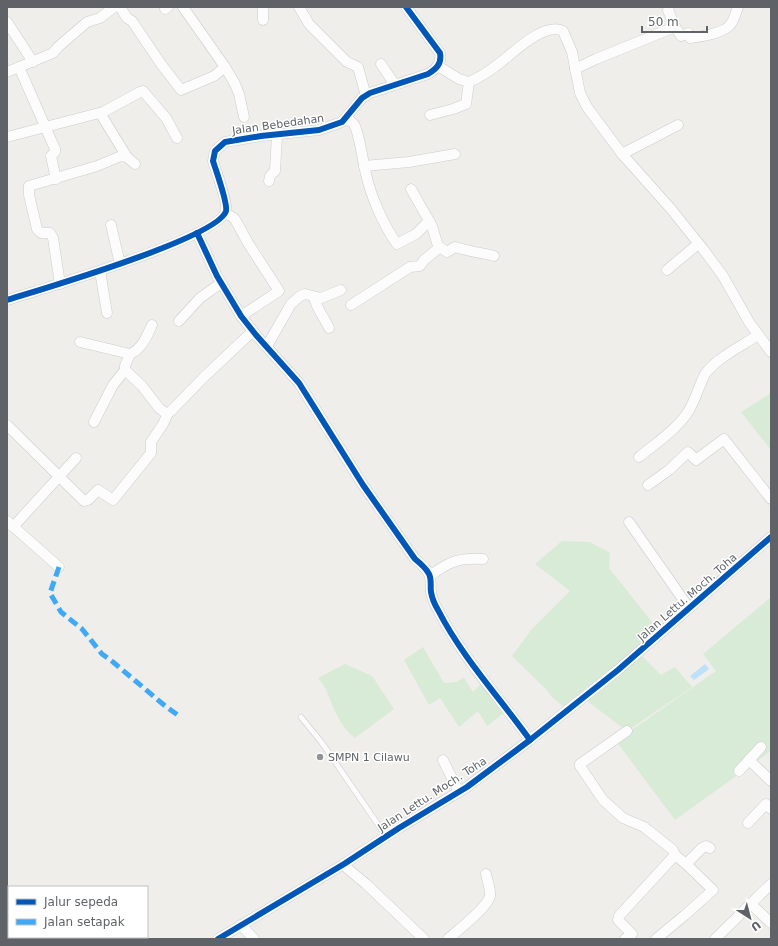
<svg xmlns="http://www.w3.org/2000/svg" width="778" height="946" font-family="'DejaVu Sans',sans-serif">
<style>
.green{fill:#d8ebd6}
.water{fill:#bfe0f9}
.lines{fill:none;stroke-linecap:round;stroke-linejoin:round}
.service-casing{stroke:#cbcccc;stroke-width:6}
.minor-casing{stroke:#cbcccc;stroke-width:11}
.service{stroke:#fdfcfc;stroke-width:5}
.minor{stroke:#fdfcfc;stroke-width:10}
.quiet{stroke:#3fa9f5;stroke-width:5;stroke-dasharray:10 5;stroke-linecap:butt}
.cycleway-casing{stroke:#fff;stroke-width:8}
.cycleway{stroke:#0057b8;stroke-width:6}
.poi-dot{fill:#919496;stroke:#fff;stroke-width:1.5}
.labels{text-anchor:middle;stroke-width:3;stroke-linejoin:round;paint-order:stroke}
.street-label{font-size:11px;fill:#5f6368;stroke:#fff}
.poi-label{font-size:11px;fill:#5f6368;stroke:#fff;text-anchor:start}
</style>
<rect width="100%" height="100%" fill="#efeeea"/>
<g class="green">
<path d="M771,393V450L741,412Z"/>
<path d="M562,541L590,542L610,553L609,568L659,631L565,708L553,698L546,689L512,656L532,629L570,591L535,564Z"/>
<path d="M770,598L771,751L675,820L616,741L716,671L703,654Z"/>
<path d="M423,647L444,683L456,682L464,678L473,692L482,683L505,712L487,726L478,711L459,727L440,698L429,705L404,660Z"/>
<path d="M641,655L661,675L675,667L692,687L627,731L586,700Z"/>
<path d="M345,664L372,676L394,709L355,738C345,730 336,716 332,704C327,692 327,689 318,678Z"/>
</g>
<path class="water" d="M705,664L709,669L694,680L690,676Z"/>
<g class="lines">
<g class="service-casing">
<path id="service" d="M301,717L322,743L386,836"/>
</g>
<g class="minor-casing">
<g id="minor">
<path d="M120,7L127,18L132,21L161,64L181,90L214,76L225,67"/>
<path d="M183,7L225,67L235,84L239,94L244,117"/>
<path d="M299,7L309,24L347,62L358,67L366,96"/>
<path d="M669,7L668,10L675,27"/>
<path d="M165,9L168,7"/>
<path d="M263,20V7"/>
<path d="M7,22L33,62"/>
<path d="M381,64L395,85"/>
<path d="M438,66L459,79L469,82C481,77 491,70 501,62C514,52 544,22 563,31L572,52L580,93L587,107L622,154L671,209L703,249L723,276L749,322L771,352"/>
<path d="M19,67L55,149V152L51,156L56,179"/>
<path d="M575,69L596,59L675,27L681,36L688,33L690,38C700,37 724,33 730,25C734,21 736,12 738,7"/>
<path d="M7,72L53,53L58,47L87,22L100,18L114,7"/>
<path d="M100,113L127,157"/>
<path d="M430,115L453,109L466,104L469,82"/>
<path d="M346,119C351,121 353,122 355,126C361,142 362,158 366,174C371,197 384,226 397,244L416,234L429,221"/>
<path d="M7,137L103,112L140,92L143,91L166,118L177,138"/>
<path d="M622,154L678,125"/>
<path d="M364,166L409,162L455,154"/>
<path d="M269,181L270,176L275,171L277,135"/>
<path d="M411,189L432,226L438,246L447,252L455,247C468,251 481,253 494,256"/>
<path d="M225,213L234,218L236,221L248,243L279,291L241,316"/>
<path d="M111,225L120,264"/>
<path d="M197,233L217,276L241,316L256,335L299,383L363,485L415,559C420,563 426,568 429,574C432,580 430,587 431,592C432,598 435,605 438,610C462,657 499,697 530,740"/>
<path d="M667,270L698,244"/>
<path d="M100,271L107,313"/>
<path d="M60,284L53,238L50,233H41L37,229L29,195V186L97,166L121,156L127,157L135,164"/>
<path d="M314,297C315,306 325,319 329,328"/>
<path d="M7,300C39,290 218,238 226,211C228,203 216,171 213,161L215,151L225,142L261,136L319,130L342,122L362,98L370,93L428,74C436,69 442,64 440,53L406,7"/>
<path d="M351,305L410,267L420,266L424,260L439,248"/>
<path d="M179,321L200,298L221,283"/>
<path d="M152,325C147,336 142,349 130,354L125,366V370L142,386L159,408L167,414L171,411L204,377L253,331"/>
<path d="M80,342L130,354"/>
<path d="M267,346L291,304L300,296L305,294L321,298L341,290"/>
<path d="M94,422L113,385L125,370"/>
<path d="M7,425L84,501L88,500L98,490L113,500L151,453V442L163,424L168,413"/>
<path d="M639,457C656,443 676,430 688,412C695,401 699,386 705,374C718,357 740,347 758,335"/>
<path d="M648,485L669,470L688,452L696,460L724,439L771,499"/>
<path d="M7,521L59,567"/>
<path d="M629,522L689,608"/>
<path d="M13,527L76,458"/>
<path d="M430,576C449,561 459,558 483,559"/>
<path d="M627,731L580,764V766L603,800L623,818L644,827L673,850L675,855"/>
<path d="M443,760L459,792"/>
<path d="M749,760L771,781"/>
<path d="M739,771L761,747"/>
<path d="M748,823L766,804L771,809"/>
<path d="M344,864L348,869L366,884L424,939"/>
<path d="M686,864L702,848L706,846L710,848"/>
<path d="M751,904L771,923"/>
<path d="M241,925L254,939"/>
<path d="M7,929L9,927"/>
<path d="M100,937L102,939"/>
<path d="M218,939L344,864L399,828L467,787L530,740L618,670L771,537"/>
<path d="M448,939C457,931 488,907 490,896C491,890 487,880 486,874"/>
<path d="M625,939L632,934L618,920L619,916L675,855L686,864L713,890L685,915L656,939"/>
<path d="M715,939L771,884"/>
</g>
</g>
<use href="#service" class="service"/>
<use href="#minor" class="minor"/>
<path class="quiet" d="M59,567L50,593L61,612L82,629L102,654L113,662L164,705L179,716"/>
<g class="cycleway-casing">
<g id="cycleway">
<path d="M197,233L217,276L241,316L256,335L299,383L363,485L415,559C420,563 426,568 429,574C432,580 430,587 431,592C432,598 435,605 438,610C462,657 499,697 530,740"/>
<path d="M7,300C39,290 218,238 226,211C228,203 216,171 213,161L215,151L225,142L261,136L319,130L342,122L362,98L370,93L428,74C436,69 442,64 440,53L406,7"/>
<path d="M218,939L344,864L399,828L467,787L530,740L618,670L771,537"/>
</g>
</g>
<use href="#cycleway" class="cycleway"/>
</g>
<circle class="poi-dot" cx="320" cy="757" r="4"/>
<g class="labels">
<g class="street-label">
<text transform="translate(278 124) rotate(-8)" y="4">Jalan Bebedahan</text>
<text transform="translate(687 597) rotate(-41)" y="4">Jalan Lettu. Moch. Toha</text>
<text transform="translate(432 794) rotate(-33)" y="4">Jalan Lettu. Moch. Toha</text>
</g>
<g class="poi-label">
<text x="328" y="761">SMPN 1 Cilawu</text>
</g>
</g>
<rect width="778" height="946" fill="none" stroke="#5f6368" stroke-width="16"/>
<rect x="8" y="886" width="140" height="52" fill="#ffffff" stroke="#bfc1c3"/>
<rect x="16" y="899" width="20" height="6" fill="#0057b8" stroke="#bfc1c3"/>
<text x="44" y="906" font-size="12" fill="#5f6368">Jalur sepeda</text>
<rect x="16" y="919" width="20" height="6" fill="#3fa9f5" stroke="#bfc1c3"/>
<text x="44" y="926" font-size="12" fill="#5f6368">Jalan setapak</text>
<g transform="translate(750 918) rotate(144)" stroke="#ffffff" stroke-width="3" paint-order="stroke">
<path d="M0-3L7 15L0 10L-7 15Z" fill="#5f6368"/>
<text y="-6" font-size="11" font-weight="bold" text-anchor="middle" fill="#5f6368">U</text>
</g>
<path d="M642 26v6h65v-6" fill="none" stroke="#5f6368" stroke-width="2"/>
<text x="648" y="26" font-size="12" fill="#5f6368" stroke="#ffffff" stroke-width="3" paint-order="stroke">50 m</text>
</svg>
